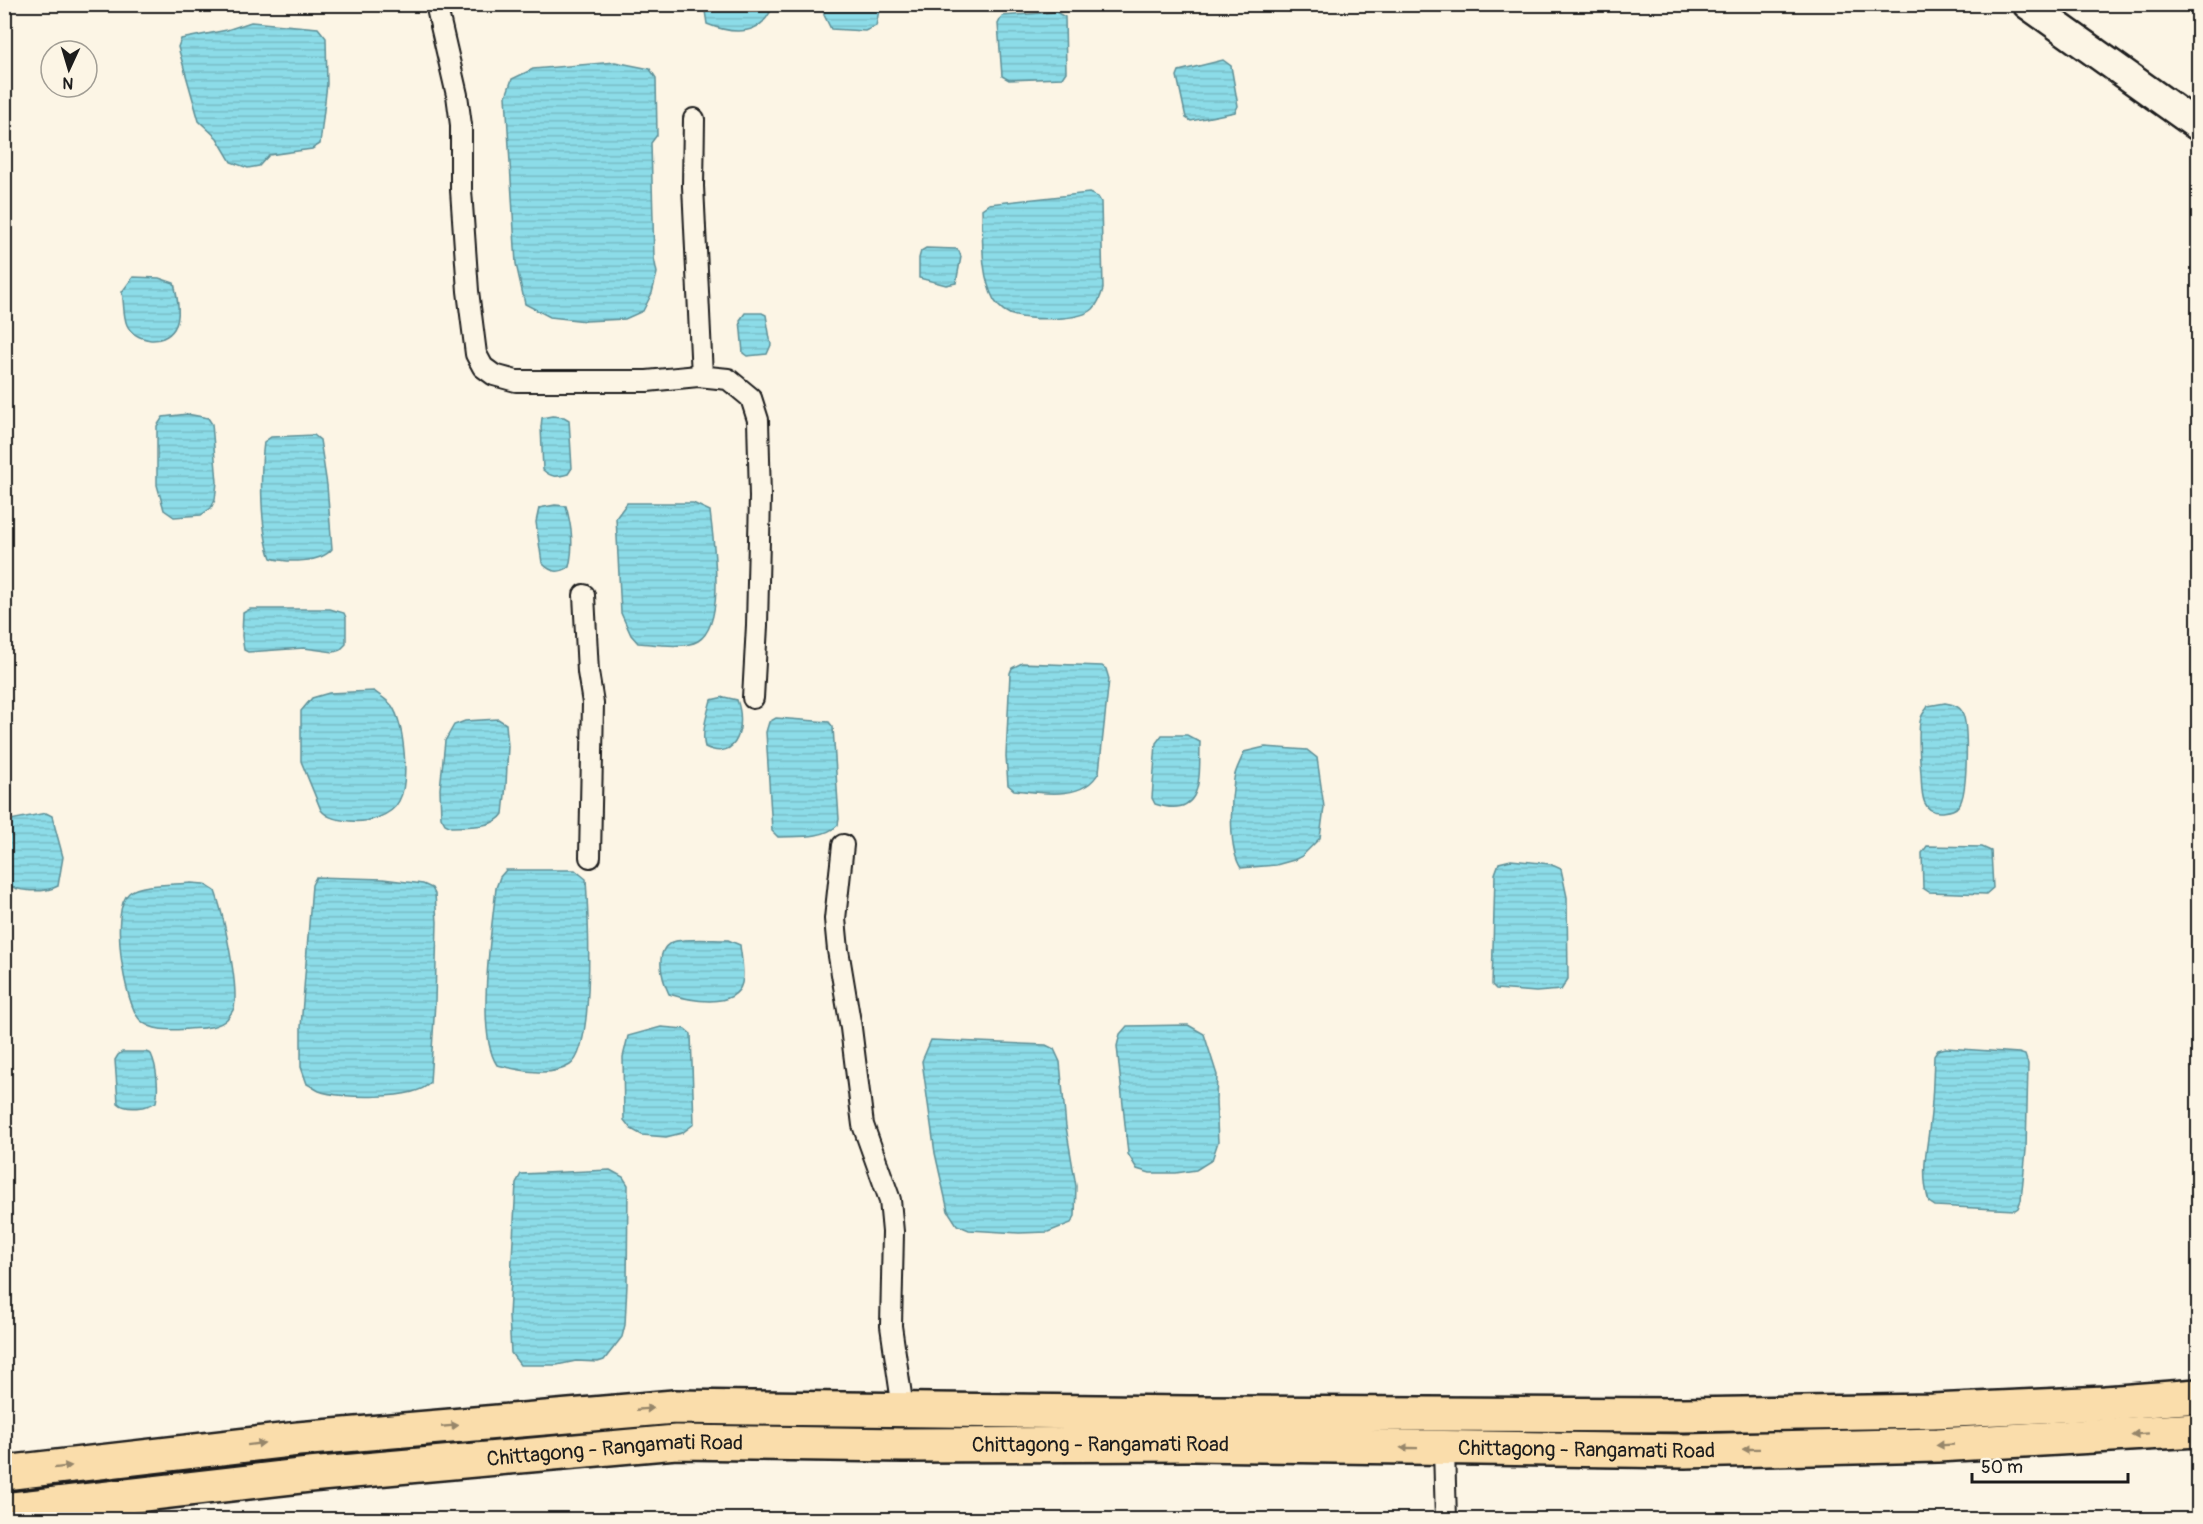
<svg xmlns="http://www.w3.org/2000/svg" width="2203" height="1524" font-family="Pangolin,sans-serif">
<style>
.water{fill:url(#water-rules);stroke:#5f8f96;stroke-width:1.5}
.lines{fill:none;stroke-linecap:round;stroke-linejoin:round}
.street-casing{stroke:#1c1c1c;stroke-width:24}
.secondary-casing{stroke:#1c1c1c;stroke-width:33}
.highway-casing{stroke:#1c1c1c;stroke-width:38}
.street{stroke:#fcf5e5;stroke-width:20}
.secondary{stroke:#fcf5e5;stroke-width:28}
.highway{stroke:#faddab;stroke-width:33}
.oneway{fill:#96866b}
.labels{text-anchor:middle;stroke-width:4.5;stroke-linejoin:round;paint-order:stroke}
.street-label{font-size:21px;fill:#1c1c1c;stroke:#fcf5e5}
</style>
<defs>
<pattern id="water-rules" width="6" height="5" patternUnits="userSpaceOnUse" patternTransform="scale(1.5)"><rect width="6" height="5" fill="#8cdce8"/><path d="M0 2.5h6" fill="none" stroke="#78bcc6"/></pattern>
</defs>
<rect width="100%" height="100%" fill="#fcf5e5"/>
<filter id="ink" filterUnits="userSpaceOnUse"><feTurbulence type="fractalNoise" baseFrequency=".0167" numOctaves="2"/><feDisplacementMap in="SourceGraphic" scale="12" xChannelSelector="R" yChannelSelector="G"/><feConvolveMatrix kernelMatrix="1 2 1 2 8 2 1 2 1" color-interpolation-filters="sRGB"/></filter>
<g filter="url(#ink)">
<g class="water">
<path d="M706,5V4L773,5C763,36 734,35 707,24L705,11Z"/>
<path d="M824,5H880L876,26L865,31L831,29L824,15Z"/>
<path d="M1056,12L1065,17L1066,72L1062,78L1009,80L1002,76L998,24L1002,16Z"/>
<path d="M251,22L318,28L326,38L327,84L320,144L312,149L269,155L259,166L248,168L231,162L217,138L199,121L178,47L181,39L227,30Z"/>
<path d="M1223,60L1231,66L1238,106L1235,112L1191,121L1186,118L1177,76L1179,71Z"/>
<path d="M615,62L650,69L656,78L657,135L651,143L654,258L657,273L652,293L643,311L625,319L586,321L550,317L525,304L516,264L506,96L512,79L533,69Z"/>
<path d="M1089,193L1098,197L1101,202L1103,289C1101,296 1099,303 1093,309C1080,321 1033,320 1016,316C1007,314 999,308 994,300C980,274 983,238 982,209L989,204Z"/>
<path d="M926,248L956,249L959,251L961,257L956,283L946,285L919,278V258L921,251Z"/>
<path d="M133,277L159,278L174,283C177,296 182,317 174,329C163,346 135,342 127,325C123,316 124,302 122,292Z"/>
<path d="M745,313H762L766,315L771,345L767,354L747,356L743,353L740,320Z"/>
<path d="M187,414L208,418L212,424L217,482L215,500L211,508L201,515L174,517L164,510L157,485V426L163,417Z"/>
<path d="M552,416L564,417L569,420L572,468L568,474C557,477 552,478 543,470L541,427L542,418Z"/>
<path d="M314,435L320,440L327,485L332,549C321,563 287,563 271,558C260,530 260,473 264,442L271,437Z"/>
<path d="M627,503H693L710,511C713,541 727,623 698,641C685,649 653,644 638,643L631,635L621,613L616,518Z"/>
<path d="M555,505L566,506C572,528 574,546 569,567C559,574 550,572 542,563L536,522L539,508Z"/>
<path d="M250,609H330L344,613L346,618V644L340,650L334,652L304,648L248,652L244,650L242,636L243,613Z"/>
<path d="M1022,663L1102,666L1106,669L1109,679L1099,772C1084,801 1041,793 1014,790L1008,785L1006,756L1010,673L1012,668Z"/>
<path d="M374,691C380,696 388,700 392,706C404,724 410,781 399,801C391,817 366,823 350,821C340,820 328,819 321,810L301,761V711L312,698L329,693Z"/>
<path d="M724,697L737,700C746,723 739,763 705,747C701,733 707,714 711,700Z"/>
<path d="M1945,703C1952,704 1961,706 1963,714C1968,727 1968,794 1959,805C1955,811 1949,811 1942,812C1920,814 1922,790 1921,774C1920,761 1917,730 1921,718C1922,714 1926,710 1928,706Z"/>
<path d="M776,718L829,722L833,727L839,819L838,825C823,839 798,836 778,837L772,831L766,732L769,722Z"/>
<path d="M498,719L506,724L508,746L506,785L503,814C493,829 467,826 451,827L445,824L441,817L440,789L445,741L454,725L465,721Z"/>
<path d="M1162,735H1187L1200,742C1199,776 1205,820 1155,804L1152,798L1156,743Z"/>
<path d="M1265,747L1307,750L1317,758L1324,807L1320,838L1302,856L1294,860L1276,865L1241,868C1228,849 1231,802 1234,779C1235,770 1241,761 1244,752Z"/>
<path d="M46,813L52,816L63,857L58,886C45,893 15,893 5,882V821Z"/>
<path d="M1927,846L1982,847L1991,851L1993,888L1986,894L1929,892L1923,888L1922,853Z"/>
<path d="M1511,860L1550,864L1561,869L1567,897L1568,979L1561,990L1536,992L1496,989L1492,985L1495,874L1499,863Z"/>
<path d="M506,870H575L586,879C588,911 596,1048 570,1065C550,1078 518,1070 497,1065C475,1033 492,929 496,888L500,877Z"/>
<path d="M316,877L383,879L423,884L432,888L435,894L437,922L435,1002L430,1083C415,1100 340,1099 319,1091C315,1089 311,1086 307,1084L301,1067V1027L312,885Z"/>
<path d="M191,883L204,884L215,891C223,913 239,985 234,1008C233,1011 229,1016 227,1019C217,1029 200,1028 188,1029C172,1030 152,1032 140,1020C124,1003 109,909 129,893C141,883 175,885 191,883Z"/>
<path d="M728,940L740,945C741,956 745,972 742,983C735,1010 688,1000 669,994C662,979 652,947 676,941C690,938 713,940 728,940Z"/>
<path d="M1188,1025L1204,1034L1217,1075L1216,1101L1218,1142L1212,1160L1196,1170L1176,1173H1150L1137,1169L1128,1154L1117,1046L1120,1034L1127,1026Z"/>
<path d="M661,1027L685,1029L691,1034L694,1124L682,1133L666,1137L642,1135L631,1129L624,1120L623,1057L628,1036Z"/>
<path d="M931,1040L1046,1045L1054,1049L1060,1062L1066,1127L1076,1186L1075,1216L1071,1223L1048,1232L1019,1233L969,1230L957,1225L948,1211L935,1153L922,1061Z"/>
<path d="M1946,1048L2019,1053L2025,1055L2028,1064L2026,1150L2021,1200L2018,1208L2015,1210L1935,1206L1929,1202C1920,1172 1927,1152 1930,1122C1933,1100 1933,1078 1934,1056L1938,1050Z"/>
<path d="M122,1052H146L151,1054C157,1067 159,1089 156,1102C147,1108 126,1111 118,1103L115,1060L118,1055Z"/>
<path d="M610,1170L623,1177L628,1185L627,1284L625,1325L622,1337L604,1360L598,1362L576,1361L557,1365H520L511,1353L509,1316L516,1183L521,1174Z"/>
</g>
<g class="lines">
<g class="street-casing">
<g id="street">
<path d="M436,4L457,95L461,125V190L468,291L476,354L483,367L494,375L516,381H647L698,376L728,379L751,398L758,420L760,497L757,625L753,698"/>
<path d="M694,119L693,186L702,376"/>
<path d="M584,595L588,672L593,703L590,857"/>
<path d="M843,845L835,919L838,950L851,1028L863,1125L890,1200L893,1232L891,1326L903,1409"/>
<path d="M1444,1449L1446,1520"/>
</g>
</g>
<g class="secondary-casing">
<path id="secondary" d="M2027,4L2198,126"/>
</g>
<g class="highway-casing">
<g id="highway">
<path d="M4,1473L298,1439L674,1407L1189,1413L1684,1415L1933,1411L2105,1403L2198,1396"/>
<path id="s1" d="M4,1510L309,1475L676,1442L903,1445L1193,1444L1685,1451L1938,1445L2198,1430"/>
</g>
</g>
<use href="#street" class="street"/>
<use href="#secondary" class="secondary"/>
<use href="#highway" class="highway"/>
</g>
<defs><path id="oneway-solid" d="M-6-.8H1V-3.2L6.5 0L1 3.2V.8H-6Z" transform="scale(1.5)"/></defs>
<g class="oneway">
<use href="#oneway-solid" transform="translate(645 1409) rotate(-5)"/>
<use href="#oneway-solid" transform="translate(450 1426) rotate(-5)"/>
<use href="#oneway-solid" transform="translate(2140 1434) rotate(176)"/>
<use href="#oneway-solid" transform="translate(256 1444) rotate(-7)"/>
<use href="#oneway-solid" transform="translate(1945 1445) rotate(177)"/>
<use href="#oneway-solid" transform="translate(1409 1448) rotate(-179)"/>
<use href="#oneway-solid" transform="translate(1751 1449) rotate(179)"/>
<use href="#oneway-solid" transform="translate(63 1467) rotate(-7)"/>
</g>
</g>
<g class="labels">
<g class="street-label">
<text dy="7" stroke="none"><textPath href="#s1" startOffset="1100">Chittagong - Rangamati Road</textPath></text>
<text dy="7" stroke="none"><textPath href="#s1" startOffset="1586">Chittagong - Rangamati Road</textPath></text>
<text dy="7" stroke="none"><textPath href="#s1" startOffset="614">Chittagong - Rangamati Road</textPath></text>
</g>
</g>
<rect width="2203" height="1524" fill="none" stroke="#fcf5e5" stroke-width="24"/>
<rect x="12" y="12" width="2179" height="1500" fill="none" stroke="#1c1c1c" stroke-width="2" filter="url(#ink)"/>
<g transform="translate(69 69) rotate(184)"><circle r="28" fill="#fcf5e5" stroke="#a29e95" stroke-width="1.5"/>
<path d="M0-4.5L10 22L0 15L-10 22Z" fill="#1c1c1c"/>
<text y="-9" font-size="16" font-weight="bold" text-anchor="middle" fill="#1c1c1c">N</text>
</g>
<path d="M1972 1473v9h156v-9" fill="none" stroke="#1c1c1c" stroke-width="3"/>
<text x="1981" y="1473" font-size="18" fill="#1c1c1c" stroke="#fcf5e5" stroke-width="4.5" paint-order="stroke">50 m</text>
</svg>
